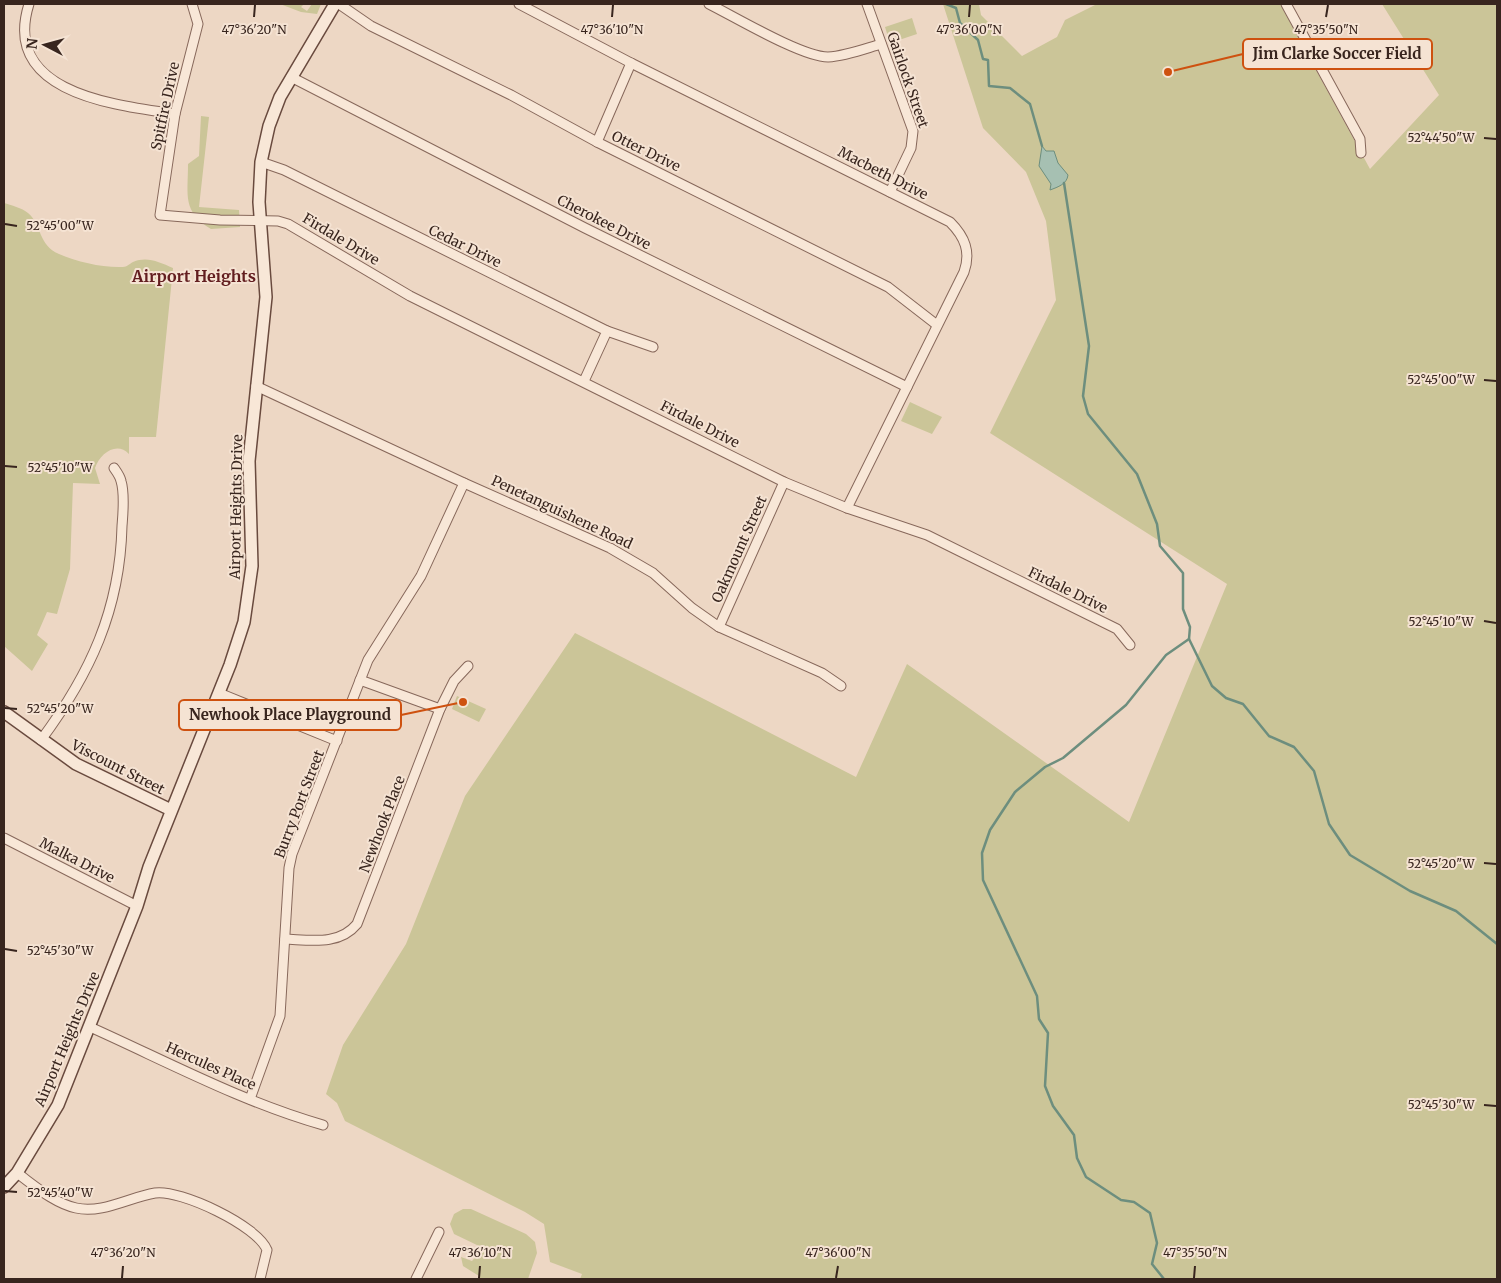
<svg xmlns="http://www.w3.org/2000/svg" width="1501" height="1283" font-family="Merriweather,serif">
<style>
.green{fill:#cbc598}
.water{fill:#a6c0b2;stroke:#6d8e7e}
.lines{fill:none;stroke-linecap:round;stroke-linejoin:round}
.stream{stroke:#6d8e7e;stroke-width:2.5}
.street-casing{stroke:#87685b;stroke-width:11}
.secondary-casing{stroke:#694a3e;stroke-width:14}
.street{stroke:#f8e7d7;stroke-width:9}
.secondary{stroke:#f8e7d7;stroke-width:11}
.ticks{fill:none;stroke:#38251e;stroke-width:2}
.labels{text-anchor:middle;stroke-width:4;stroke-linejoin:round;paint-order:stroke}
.street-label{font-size:14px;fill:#38251e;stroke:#f5e3d3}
.quarter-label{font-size:16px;font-weight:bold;fill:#631e20;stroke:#f5e3d3}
.ticks-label{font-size:12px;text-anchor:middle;fill:#38251e;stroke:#f5e3d3;stroke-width:4;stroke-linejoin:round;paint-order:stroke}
.leader{fill:none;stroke:#ce510f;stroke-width:2}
.callout-dot{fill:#ce510f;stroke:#f5e3d3;stroke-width:2}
.callout{fill:#f5e3d3;stroke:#ce510f;stroke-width:2}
.callout-label{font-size:15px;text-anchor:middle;font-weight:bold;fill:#38251e}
</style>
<rect width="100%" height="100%" fill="#edd7c4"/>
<g class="green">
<path d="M280,4H304L301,7L307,11L312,4H321L317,14L301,12Z"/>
<path d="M943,4H979L981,15L1022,56L1057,37L1065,20L1097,4H1280L1370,169L1439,95L1382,4H1497V1279H580L582,1274L550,1262L544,1224L525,1212L345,1121L337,1103L326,1094L343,1045L406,944L465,796L575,633L856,777L907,664L1129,822L1227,584L990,433L1056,300L1046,221L1026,172L983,128Z"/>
<path d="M912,18L917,34L890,43L885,27Z"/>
<path d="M201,116L209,117L199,207L239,210L240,227L211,229C182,211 188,196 188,164L199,156Z"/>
<path d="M4,203C11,205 22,208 28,213C42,225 38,245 59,254C78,262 103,268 123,267C127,267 129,264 133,262C147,256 159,262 173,268L156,437H129V454C117,441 100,453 95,468L100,484L73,483L70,569L57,614L47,612L37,635L48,644L32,671L4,646Z"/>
<path d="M910,402L942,417L932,434L901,421Z"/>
<path d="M457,696L486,709L479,722L452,709Z"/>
<path d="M463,1209H471L526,1234L535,1242L537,1253L528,1279H478L479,1276L463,1266L461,1257L472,1261L479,1253V1246L454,1234L450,1224L454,1214Z"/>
</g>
<path class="water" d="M1042,146L1046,151H1054L1058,163L1068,175C1067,184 1058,187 1050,190L1051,184L1039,166Z"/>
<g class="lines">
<g class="stream">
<path d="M946,4L956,8L960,23L978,40L983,59L988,60L989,86L1010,88L1030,104L1042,146"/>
<path d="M1064,183L1089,346L1083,396L1088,414L1137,474L1157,524L1160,546L1183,573V609L1190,627L1189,639L1212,686L1226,698L1243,704L1269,736L1294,747L1314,771L1329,824L1350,855L1410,891L1456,911L1497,944"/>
<path d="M1164,1279L1152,1264L1157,1243L1150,1213L1134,1202L1121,1200L1086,1177L1077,1158L1074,1135L1053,1106L1045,1086L1048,1033L1039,1019L1037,996L983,880L982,853L990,830L1015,792L1045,767L1063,758L1126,705L1166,655L1189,639"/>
</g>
<g class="street-casing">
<g id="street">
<path d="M29,4C1,93 114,105 175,114"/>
<path d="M192,4L198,24L175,114L160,215L220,220L278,221L288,224L410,296L784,482L847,508L927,535L1117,629L1130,645"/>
<path d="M339,4L371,26L511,95L597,142L888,287L937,325"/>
<path d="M519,4L631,63L950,222C965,237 971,252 964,272L847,508"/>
<path d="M709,4C735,17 802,57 828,57C846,56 864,49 881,44"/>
<path d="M867,4L913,131L911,148L890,192"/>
<path d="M1286,4L1360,139L1361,153"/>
<path d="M291,77L585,228L907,387"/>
<path d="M597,142L631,63"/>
<path d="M261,162L284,170L607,331L584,381"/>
<path d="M607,331L653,347"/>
<path d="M256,386L464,483L610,548L653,573L692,608L719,627L822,673L841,686"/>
<path d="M719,627L784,482"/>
<path d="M360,680L440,709"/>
<path d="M219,693L337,741"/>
<path d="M41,740C90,674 120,610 122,526C123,513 125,494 121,481C120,476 116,471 114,468"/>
<path d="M4,838L137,906"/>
<path d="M285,939C310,940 339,946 357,924L440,709L454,681L468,666"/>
<path d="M90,1027C166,1061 242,1102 323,1125"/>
<path d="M250,1099L280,1016L289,868L292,854L368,660L421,576L464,483"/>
<path d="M17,1173C35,1186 54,1203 76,1208C102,1214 130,1197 155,1193C180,1189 258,1226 267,1250L260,1279"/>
<path d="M416,1279L439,1232"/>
</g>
</g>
<g class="secondary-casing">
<g id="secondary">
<path d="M4,712L76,764L171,810"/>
<path d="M4,1187L17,1173L58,1105L137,906L149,867L230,665L244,622L252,566L249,461L266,297L259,202L261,162L269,126L280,97L335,4"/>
</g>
</g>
<use href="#street" class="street"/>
<use href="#secondary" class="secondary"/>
</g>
<path class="ticks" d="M254,17L255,5M612,17L613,5M969,17L970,5M1326,17L1328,5M1484,138L1496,139M5,224L17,226M1484,380L1496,381M5,466L17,467M1484,621L1496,623M5,708L17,709M1484,863L1496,864M5,949L17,951M1484,1105L1496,1106M5,1191L17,1192M122,1278L123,1266M479,1278L480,1266M836,1278L838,1266M1194,1278L1195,1266"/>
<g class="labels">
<g class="street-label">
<text transform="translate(908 80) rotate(71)" y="5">Gairlock Street</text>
<text transform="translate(165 106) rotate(-78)" y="5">Spitfire Drive</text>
<text transform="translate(646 151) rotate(26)" y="5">Otter Drive</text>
<text transform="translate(883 173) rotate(27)" y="5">Macbeth Drive</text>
<text transform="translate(604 222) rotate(27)" y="5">Cherokee Drive</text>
<text transform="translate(341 239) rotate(31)" y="5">Firdale Drive</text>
<text transform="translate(465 246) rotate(26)" y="5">Cedar Drive</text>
<text transform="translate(700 424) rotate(27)" y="5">Firdale Drive</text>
<text transform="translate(236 507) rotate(-89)" y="5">Airport Heights Drive</text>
<text transform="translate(562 512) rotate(25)" y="5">Penetanguishene Road</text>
<text transform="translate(739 549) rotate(-66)" y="5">Oakmount Street</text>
<text transform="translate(1068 590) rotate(26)" y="5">Firdale Drive</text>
<text transform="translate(118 767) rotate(27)" y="5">Viscount Street</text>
<text transform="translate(299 804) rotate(-69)" y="5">Burry Port Street</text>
<text transform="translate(382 824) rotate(-69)" y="5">Newhook Place</text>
<text transform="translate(77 860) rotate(27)" y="5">Malka Drive</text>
<text transform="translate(67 1039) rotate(-67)" y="5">Airport Heights Drive</text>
<text transform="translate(211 1066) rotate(24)" y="5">Hercules Place</text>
</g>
<g class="quarter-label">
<text x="194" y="282">Airport Heights</text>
</g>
</g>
<g class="ticks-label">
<text x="254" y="34">47°36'20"N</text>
<text x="612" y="34">47°36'10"N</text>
<text x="969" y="34">47°36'00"N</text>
<text x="1326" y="34">47°35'50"N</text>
<text x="1441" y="142">52°44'50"W</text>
<text x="60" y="230">52°45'00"W</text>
<text x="1441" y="384">52°45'00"W</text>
<text x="60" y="472">52°45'10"W</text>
<text x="1441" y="626">52°45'10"W</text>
<text x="60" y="713">52°45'20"W</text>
<text x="1441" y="868">52°45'20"W</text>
<text x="60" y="955">52°45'30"W</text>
<text x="1441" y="1109">52°45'30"W</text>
<text x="60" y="1197">52°45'40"W</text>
<text x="123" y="1257">47°36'20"N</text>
<text x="480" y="1257">47°36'10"N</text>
<text x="838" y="1257">47°36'00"N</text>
<text x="1195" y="1257">47°35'50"N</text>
</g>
<path class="leader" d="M1168 72L1243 54M463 702L401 715"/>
<g class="callout-dot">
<circle cx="1168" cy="72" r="5"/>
<circle cx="463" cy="702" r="5"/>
</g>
<g class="callout">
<rect x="1243" y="39" width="189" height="30" rx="5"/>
<rect x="179" y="700" width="222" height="30" rx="5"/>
</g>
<g class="callout-label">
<text x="1337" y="59">Jim Clarke Soccer Field</text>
<text x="290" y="720">Newhook Place Playground</text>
</g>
<rect width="1501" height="1283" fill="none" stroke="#38251e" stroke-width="10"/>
<g transform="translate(45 45) rotate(276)" stroke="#f5e3d3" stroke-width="4" paint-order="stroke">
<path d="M0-4L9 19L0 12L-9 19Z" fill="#38251e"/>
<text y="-8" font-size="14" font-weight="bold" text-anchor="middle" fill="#38251e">N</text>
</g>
</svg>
